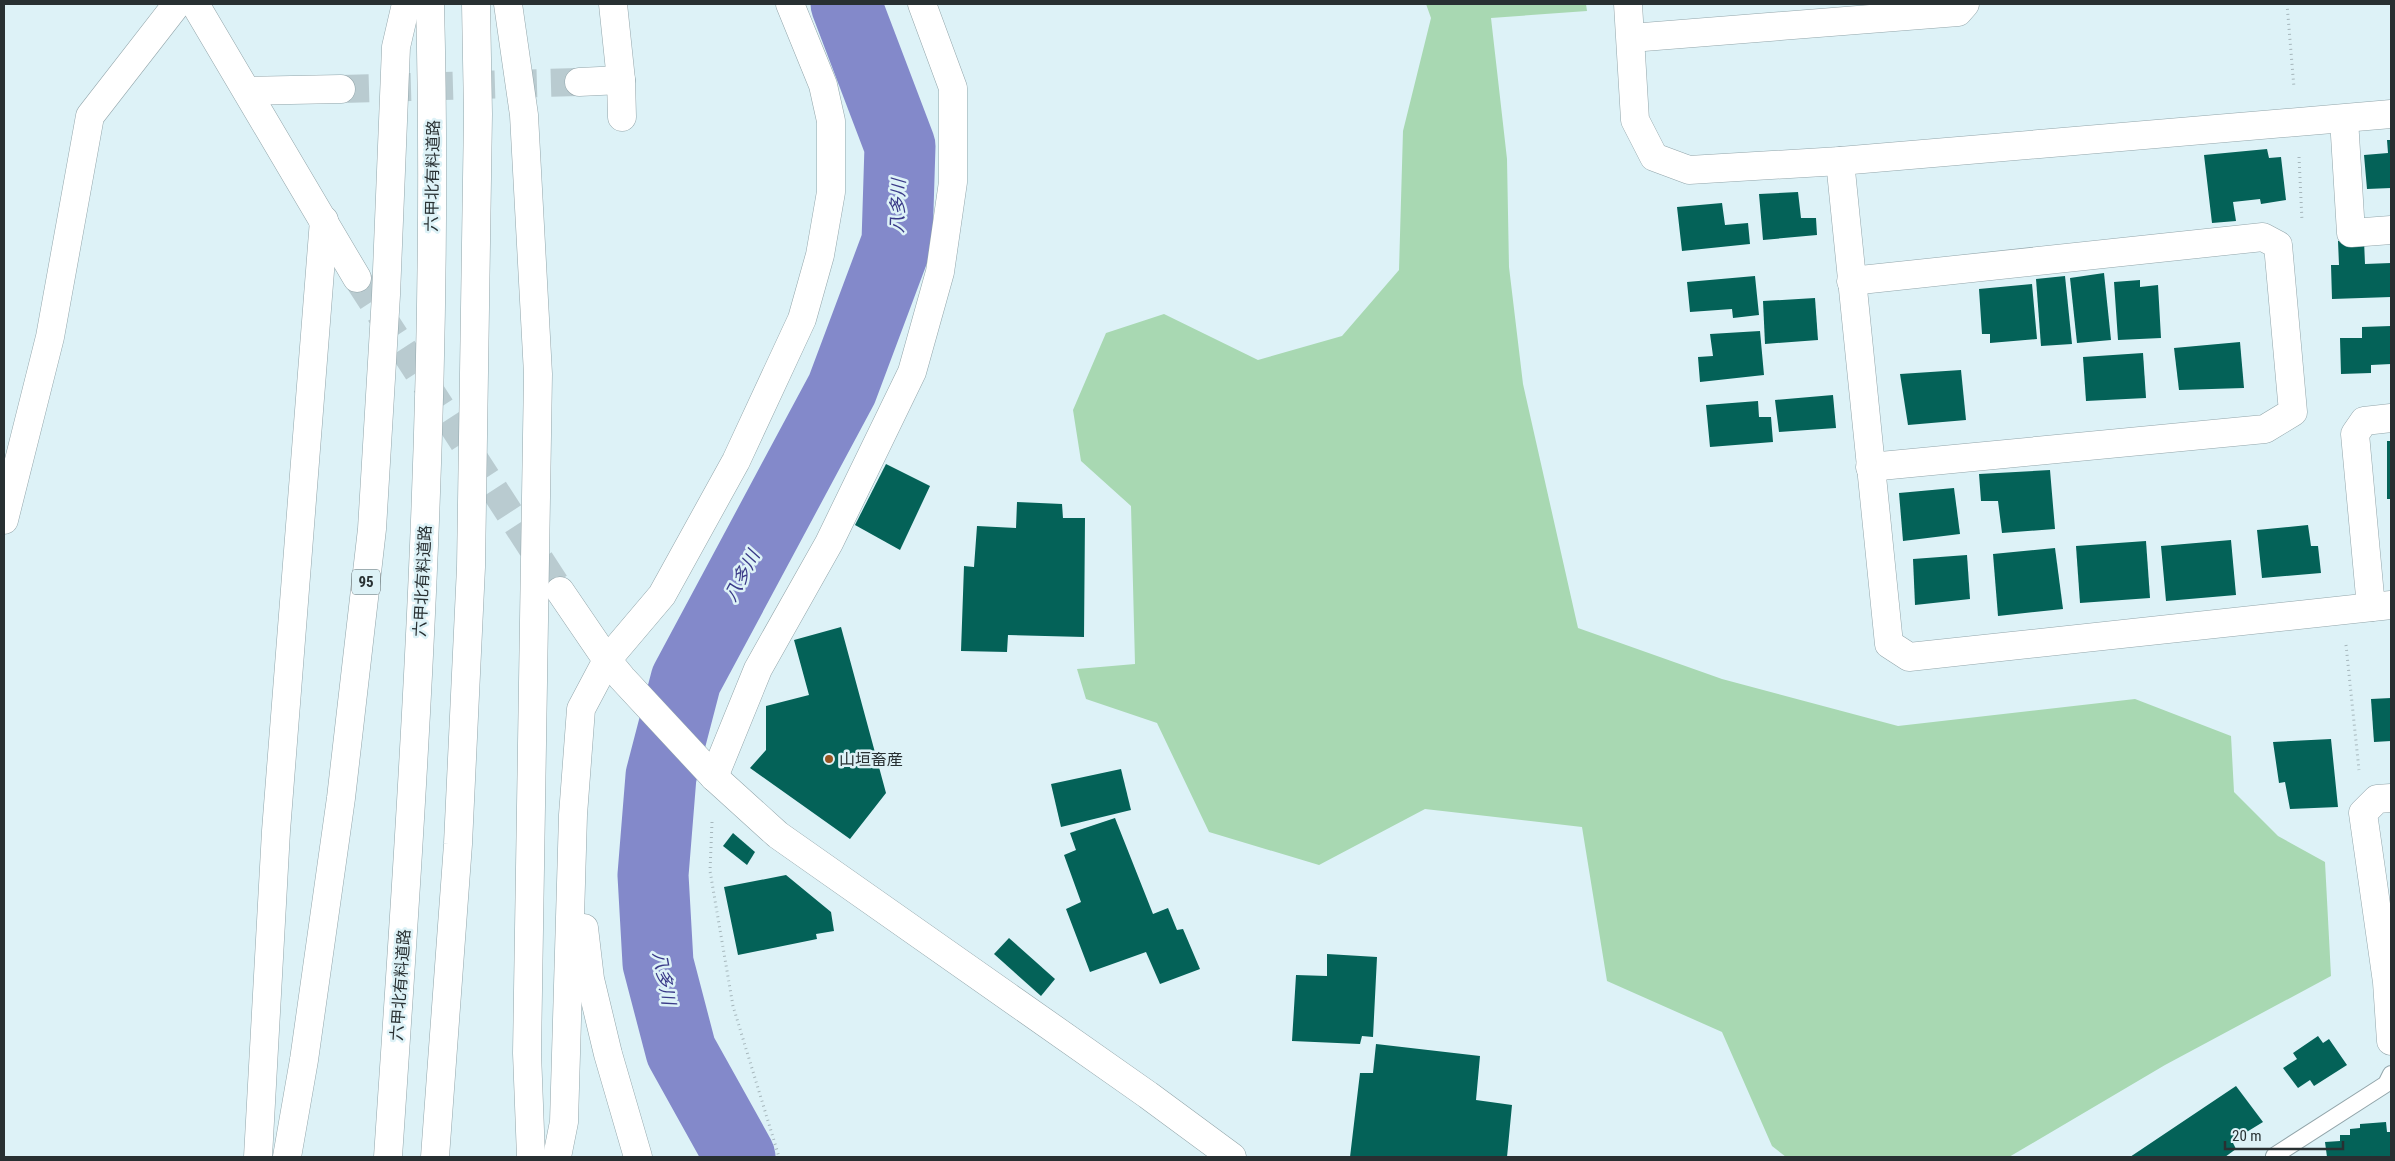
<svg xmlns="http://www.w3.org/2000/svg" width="2395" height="1161" font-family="'Roboto Condensed','Noto Sans JP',sans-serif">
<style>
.green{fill:#a8d8b2}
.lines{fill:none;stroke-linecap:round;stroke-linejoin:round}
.river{stroke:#8389ca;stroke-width:71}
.building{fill:#046258}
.street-tunnel{stroke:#b9cbd0;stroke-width:28;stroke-dasharray:28 14;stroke-linecap:butt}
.secondary-tunnel{stroke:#b9cbd0;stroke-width:28;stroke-dasharray:28 14;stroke-linecap:butt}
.lane-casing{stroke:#92a5aa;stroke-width:18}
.street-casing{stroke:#92a5aa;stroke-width:29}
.secondary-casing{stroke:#92a5aa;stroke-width:29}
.primary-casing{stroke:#92a5aa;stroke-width:29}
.path{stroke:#a6b7bc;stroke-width:3;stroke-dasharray:1 4;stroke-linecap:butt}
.lane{stroke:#fff;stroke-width:16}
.street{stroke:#fff;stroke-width:28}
.secondary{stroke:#fff;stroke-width:28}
.primary{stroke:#fff;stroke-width:28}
.poi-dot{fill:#955421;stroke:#ddf2f7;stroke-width:2}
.labels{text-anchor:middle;stroke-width:5;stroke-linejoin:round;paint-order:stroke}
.shield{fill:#ddf2f7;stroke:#5e6a6d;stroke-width:1}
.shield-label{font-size:15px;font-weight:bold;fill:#283032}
.street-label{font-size:16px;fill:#283032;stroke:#ddf2f7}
.poi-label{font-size:16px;fill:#283032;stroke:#ddf2f7;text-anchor:start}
.water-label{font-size:18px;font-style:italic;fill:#3a3a88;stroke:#ddf2f7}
</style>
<rect width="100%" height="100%" fill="#ddf2f7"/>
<path class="green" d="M1426,4H1586L1587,11L1491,18L1507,159L1509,267L1523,384L1578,628L1722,679L1898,726L2135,699L2231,736L2234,792L2278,836L2325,862L2331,976L2165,1065L2009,1157H1786L1772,1146L1722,1032L1607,981L1582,827L1425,809L1319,865L1209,832L1157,723L1086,699L1077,669L1135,664L1131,506L1081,461L1073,410L1106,333L1164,314L1258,360L1342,336L1399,270L1403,131L1431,18Z"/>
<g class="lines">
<path class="river" d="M740,1157L681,1051L658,963L653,875L661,776L686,680L842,389L897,242L900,146L846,4"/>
</g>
<g class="building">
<path d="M2387,140H2391V188L2367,189L2364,155L2388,153Z"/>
<path d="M2267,149L2269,158L2281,157L2286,200L2261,204L2260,199L2233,202L2236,221L2212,223L2204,155Z"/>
<path d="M1798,192L1801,218H1816L1817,235L1763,240L1759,194Z"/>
<path d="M1722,203L1725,225L1748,223L1750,244L1682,251L1677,207Z"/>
<path d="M2364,240L2365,264L2391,263V297L2332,299L2331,265H2339L2338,241Z"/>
<path d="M2104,273L2111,340L2077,343L2070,278Z"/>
<path d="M1755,276L1759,315L1733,318L1732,309L1690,312L1687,282Z"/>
<path d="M2065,276L2072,344L2041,346L2036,279Z"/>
<path d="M2140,280V287L2158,285L2161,338L2118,340L2114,282Z"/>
<path d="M2032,284L2037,339L1990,343V334H1982L1979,289Z"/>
<path d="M1815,298L1818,340L1765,344L1763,301Z"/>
<path d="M2391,326V364L2371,365V373L2341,374L2340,338H2362V327Z"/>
<path d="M1760,331L1764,375L1700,382L1698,357L1713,356L1710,334Z"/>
<path d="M2240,342L2244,388L2179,390L2174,348Z"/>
<path d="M2143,353L2146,398L2086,401L2083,357Z"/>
<path d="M1961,370L1966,420L1908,425L1900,374Z"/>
<path d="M1833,395L1836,428L1779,432L1775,400Z"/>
<path d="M1758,401L1759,417H1771L1773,442L1710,447L1706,405Z"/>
<rect x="2387" y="441" width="4" height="58"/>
<path d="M886,464L930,486L900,550L855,525Z"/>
<path d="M2050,470L2055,529L2002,533L1998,501H1981L1979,474Z"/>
<path d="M1954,488L1960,534L1903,541L1899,493Z"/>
<path d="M1017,502L1062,504L1063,518H1085L1084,637L1008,635L1007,652L961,651L964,566L974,567L977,526L1016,528Z"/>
<path d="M2308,525L2311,546H2318L2321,573L2262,578L2257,530Z"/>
<path d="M2231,540L2236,595L2166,601L2161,546Z"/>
<path d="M2146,541L2150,598L2080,603L2076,546Z"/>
<path d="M2055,548L2063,609L1998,616L1993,554Z"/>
<path d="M1967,555L1970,599L1915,605L1913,559Z"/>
<path d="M841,627L886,793L850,839L750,768L766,750V706L809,695L794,640Z"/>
<path d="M2391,698V741L2374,742L2371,699Z"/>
<path d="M2331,739L2338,807L2290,809L2285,782L2279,783L2273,742Z"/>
<path d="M1121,769L1131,810L1061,827L1051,784Z"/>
<path d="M1115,818L1153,914L1168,908L1177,930L1183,929L1200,969L1160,984L1146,952L1090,972L1066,909L1081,902L1064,855L1076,850L1070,833Z"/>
<path d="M733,833L755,852L747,865L723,846Z"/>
<path d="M786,875L831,912L834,931L816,934L817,939L738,955L724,887Z"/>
<path d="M1009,938L1055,979L1041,996L994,954Z"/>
<path d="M1327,954L1377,957L1373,1037L1362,1036L1360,1044L1292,1041L1296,975L1327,976Z"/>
<path d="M2318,1036L2323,1043L2329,1039L2347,1065L2314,1086L2310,1080L2298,1088L2283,1068L2297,1059L2293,1053Z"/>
<path d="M1376,1044L1480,1056L1476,1100L1512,1105L1507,1157H1350L1360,1073H1373Z"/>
<path d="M2236,1086L2263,1122L2232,1141L2236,1149L2225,1157H2130Z"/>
<path d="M2386,1122L2387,1132H2391V1157H2327L2325,1142L2340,1141V1135H2350V1129L2360,1128V1124Z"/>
</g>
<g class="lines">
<path class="street-tunnel" d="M341,89L579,82"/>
<path class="secondary-tunnel" d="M357,278L560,591"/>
<g class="lane-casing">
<path id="lane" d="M2274,1156L2386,1084L2391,1074"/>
</g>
<g class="street-casing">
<g id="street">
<path d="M613,4L621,80L622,117"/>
<path d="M1628,4L1635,120L1654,157L1689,170L1840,161L2391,114"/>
<path d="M1631,38L1958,12L1965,4"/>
<path d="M579,82L621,80"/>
<path d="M247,91L341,89"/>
<path d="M2344,119L2351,233L2391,230"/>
<path d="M1840,161L1889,644L1909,657L2391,605"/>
<path d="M1851,281L2263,237L2278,245L2293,412L2265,429L1870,467"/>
<path d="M4,520L50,337L90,116L177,4"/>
<path d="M2371,607L2355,434L2364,421L2391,418"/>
<path d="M714,777L758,669L829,543L912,372L940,272L953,182V88L922,4"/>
<path d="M2391,798L2377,799L2363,813L2387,982L2391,1041"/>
<path d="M584,928L590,979L608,1054L638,1157"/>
<path d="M258,1157L276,831L324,220"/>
<path d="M557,1157L564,1122L573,815L581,709L607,660L662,595L736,461L802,319L820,255L831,192V121L823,85L790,4"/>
</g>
</g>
<g class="secondary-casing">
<g id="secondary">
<path d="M195,4L357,278"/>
<path d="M560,591L607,660L622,678L714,777L778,835L1148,1095L1232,1157"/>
</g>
</g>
<g class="primary-casing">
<g id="primary">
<path d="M508,4L524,115L538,374L527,1053L531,1157"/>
<path d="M287,1157L304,1060L341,798L372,529L386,295L396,47L406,4"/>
<path d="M388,1157C414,774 440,388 430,4"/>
<path d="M435,1157L458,844L471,567L478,114L476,4"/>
</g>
</g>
<g class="path">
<path d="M2287,4L2294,88"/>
<path d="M2299,157L2302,221"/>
<path d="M2346,645L2359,770"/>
<path d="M712,822L710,871L733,1006L779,1157"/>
</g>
<use href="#lane" class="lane"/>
<use href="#street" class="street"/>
<use href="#secondary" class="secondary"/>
<use href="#primary" class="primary"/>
</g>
<circle class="poi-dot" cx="829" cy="759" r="5"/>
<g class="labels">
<rect class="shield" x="352" y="569.5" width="28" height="25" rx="4"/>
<g class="shield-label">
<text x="366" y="587">95</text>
</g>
<g class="street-label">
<text transform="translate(432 176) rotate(-89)" y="6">六甲北有料道路</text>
<text transform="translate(422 581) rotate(-87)" y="6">六甲北有料道路</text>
<text transform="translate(400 985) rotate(-86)" y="6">六甲北有料道路</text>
</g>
<g class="poi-label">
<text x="839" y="765">山垣畜産</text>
</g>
<g class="water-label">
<text transform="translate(898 206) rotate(-88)" y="6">八多川</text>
<text transform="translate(742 576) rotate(-62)" y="6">八多川</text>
<text transform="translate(664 978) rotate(79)" y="6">八多川</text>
</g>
</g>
<rect width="2395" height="1161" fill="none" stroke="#283032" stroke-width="10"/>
<path d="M2225 1141v8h118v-8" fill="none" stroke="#283032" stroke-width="2.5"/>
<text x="2232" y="1141" font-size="15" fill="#283032" stroke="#ddf2f7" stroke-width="4" paint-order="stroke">20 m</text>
</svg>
